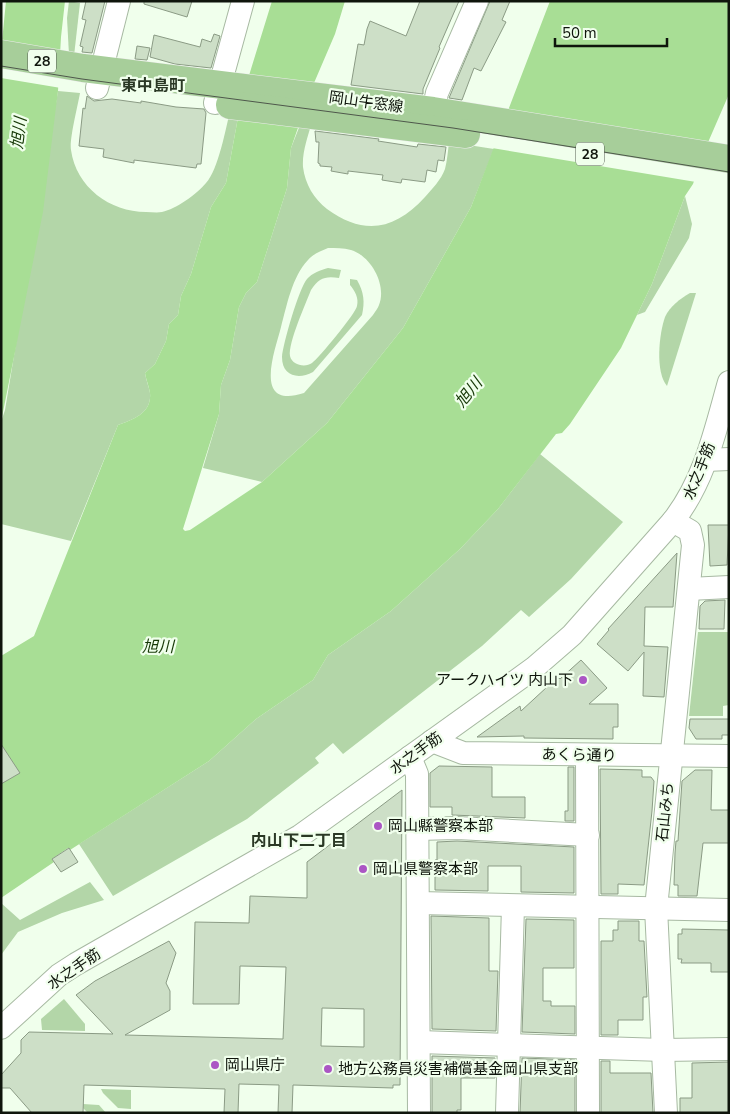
<svg xmlns="http://www.w3.org/2000/svg" width="730" height="1114" font-family="'Nunito Sans','Noto Sans JP',sans-serif">
<style>
.green{fill:#b3d6a8;fill-rule:evenodd}
.water{fill:#a8de95}
.pier{fill:#f0ffec}
.building{fill:#cddfc7;stroke:#8b9b85;fill-rule:evenodd}
.lines{fill:none;stroke-linecap:round;stroke-linejoin:round}
.minor-casing{stroke:#a7b9a2;stroke-width:24}
.major-casing{stroke:#ececec;stroke-width:29}
.minor{stroke:#fff;stroke-width:22}
.major{stroke:#a7ce9a;stroke-width:28}
.tram{stroke:#4e574b;stroke-width:1}
.poi-dot{fill:#ab56c4;stroke:#f0ffec;stroke-width:2}
.labels{text-anchor:middle;stroke-width:4.5;stroke-linejoin:round;paint-order:stroke}
.shield{fill:#f0ffec;stroke:#525b4f;stroke-width:1}
.shield-label{font-size:14px;font-weight:bold;fill:#0f150c}
.street-label{font-size:15px;fill:#0f150c;stroke:#f0ffec}
.poi-label{font-size:15px;fill:#0f150c;stroke:#f0ffec;text-anchor:start}
.neighbourhood-label{font-size:16px;font-weight:bold;fill:#2a3825;stroke:#f0ffec}
.water-label{font-size:16px;font-style:italic;fill:#163806;stroke:#f0ffec}
</style>
<rect width="100%" height="100%" fill="#f0ffec"/>
<g class="green">
<path d="M69,1L80,3L74,56L69,55L67,18Z"/>
<path d="M58,91L80,93C78,105 69,140 71,150C76,187 110,212 146,212C151,212 157,213 162,212C176,209 197,194 206,183C218,170 226,128 230,111L239,112L226,183L211,207L191,274L181,296L178,315L169,324L166,341L155,364L145,373C146,380 149,387 150,393C152,413 133,420 118,425L71,541L1,524V422L5,410Z"/>
<path d="M302,120L312,122C308,136 302,152 303,167C305,184 314,199 327,209C364,236 395,230 425,197C432,189 441,180 445,169C447,161 448,151 449,142L494,149L471,207L403,328L327,423L262,482L203,468L219,414L221,385L230,360L239,307L246,293L257,282L287,188L291,148ZM328,248C336,248 343,248 351,250C371,256 387,285 379,305C378,308 375,312 373,315L304,393C252,410 275,351 281,327C287,305 292,277 308,260C313,254 321,251 328,248Z"/>
<path d="M685,196L692,224L689,238L645,312L637,315L652,284Z"/>
<path d="M328,268L341,270L339,278C325,276 319,278 311,290C306,303 288,343 290,356C292,365 305,368 312,363C319,358 356,313 357,306C359,298 355,291 350,285V279L357,280C364,292 365,302 362,315L313,372C298,380 282,376 282,357C283,344 299,288 307,279C312,273 321,270 328,268Z"/>
<path d="M690,293H696L667,386C655,372 659,334 665,317C670,306 680,299 690,293Z"/>
<path d="M540,454L623,522L571,579L529,617L521,610L482,646L343,754L333,743L315,758L319,763L247,819L113,896L79,844L209,761L256,719L313,680L328,655L391,611L460,549L498,509Z"/>
<path d="M698,632H728L729,705L723,706V716H689Z"/>
<path d="M90,882L104,900L62,913L18,932L1,955V903L20,920Z"/>
<path d="M64,999L85,1024V1031L42,1030L41,1019Z"/>
<path d="M101,1089L131,1090V1109L118,1108L103,1093Z"/>
<path d="M83,1104L99,1105L106,1113H88L83,1108Z"/>
</g>
<g class="water">
<path d="M6,1H65L61,37L58,91L43,212L1,422V52Z"/>
<path d="M272,1H345L335,34L311,90L291,148L287,188L257,282L246,293L239,307L230,360L221,385L219,414L183,529L185,531L190,530L262,482L327,423L403,328L471,207L550,1H729V94L706,147L693,184L685,196L652,284L621,348L570,424L562,433L556,434L498,509L460,549L391,611L328,655L313,680L256,719L209,761L70,850L68,848L52,859L54,862L1,898V656L34,636L118,425C133,420 152,413 150,393C149,386 146,380 145,373L155,364L166,341L169,324L178,315L181,296L191,274L211,207L226,183L239,112L247,82Z"/>
</g>
<g class="pier">
<path d="M1,47L62,56L61,88L1,78Z"/>
<path d="M506,112L708,148L696,182L492,148Z"/>
</g>
<g class="building">
<path d="M86,1H105L92,53L82,52L83,47L80,46L86,20L82,19Z"/>
<path d="M144,1H192L187,17L144,4Z"/>
<path d="M420,1H459L439,47L440,48L423,89V94L351,85L358,44L364,45L367,29L370,21L406,36Z"/>
<path d="M490,1H510L502,20L506,22L481,71L474,68L462,100L449,98Z"/>
<path d="M214,34L220,36L211,68L175,64L150,57L154,35L200,47L202,39L211,42Z"/>
<path d="M137,46L150,48L147,60L135,59Z"/>
<path d="M87,96L94,101L112,99L141,103V101L176,107L204,109L206,113L201,164H197L196,168L134,160V163L103,157L104,149L79,146L83,108L85,109Z"/>
<path d="M315,131L379,139L378,141L417,147L418,144L446,147L444,161L438,160L436,172L427,170L425,182L402,179L401,183L382,180L383,175L348,171V174L331,171L332,167L320,166V164L318,163L319,142H316Z"/>
<path d="M708,525H729L727,565L710,566Z"/>
<path d="M677,553L673,607H645L644,646L668,647L664,697L643,696L644,652L628,671L597,644L609,630L608,629Z"/>
<path d="M725,600L724,629H699L700,606L705,601Z"/>
<path d="M581,660L607,688L589,704H618V727H613V739L524,738V736L477,737L520,706L521,711L547,687L559,678L560,679Z"/>
<path d="M690,719H729V735H722V739H696L689,728Z"/>
<path d="M1,744L20,773L1,784Z"/>
<path d="M439,766L492,767V797H525V818L452,815V807H430V773Z"/>
<path d="M568,767H574V821H565V811H568Z"/>
<path d="M600,769L642,770V777H651L654,781L652,811L644,885L618,884V894H601Z"/>
<path d="M695,770H712L711,810H729V843H703L697,896H678V885H674L675,853L676,841H678L682,781Z"/>
<path d="M402,790L400,1085H393V1088L293,1085L292,1113H278L279,1085L239,1084L238,1113H224L225,1089L84,1085L83,1113H32L10,1088H1V1075L21,1053V1040L29,1032L113,1034L76,995L95,981L169,941L176,953L166,983L170,991V1010L125,1035L283,1039L286,967L240,966L239,1004H193L195,922L249,923L250,896L307,898V862ZM322,1008L364,1009V1047L321,1046Z"/>
<path d="M457,841L574,847V893L521,892V866H488V891L435,890V860H437V842Z"/>
<path d="M69,848L78,862L61,872L52,859Z"/>
<path d="M431,916L489,918V971H498L496,1031L432,1029Z"/>
<path d="M526,919L574,920V968H543V1001H551V1006H575V1034L522,1032Z"/>
<path d="M618,921H639V941H644L647,997H643V1020H618V1035H601V941H613V930H618Z"/>
<path d="M682,929L729,930V972H711V963H681L682,959H678V934H682Z"/>
<path d="M432,1056L495,1058V1078H461V1110H457V1113H432Z"/>
<path d="M522,1058L575,1060V1113H520Z"/>
<path d="M601,1061H610V1073H651L653,1113H601Z"/>
<path d="M729,1062V1113H680V1098H692V1063Z"/>
</g>
<g class="lines">
<g class="minor-casing">
<g id="minor">
<path d="M97,88L119,1"/>
<path d="M215,103L243,1"/>
<path d="M433,111L437,93L477,1"/>
<path d="M706,460L729,459"/>
<path d="M689,589L729,587"/>
<path d="M432,741L463,753L729,756"/>
<path d="M587,755L588,1113"/>
<path d="M410,757L417,774L419,1113"/>
<path d="M417,829L457,828L588,835"/>
<path d="M418,903L729,910"/>
<path d="M1,1028L59,975L76,964L300,836L534,668L572,635L673,521C705,480 715,431 729,382"/>
<path d="M419,1042L663,1050L729,1049"/>
<path d="M507,1113L513,906"/>
<path d="M666,1113L656,908L693,545L690,531L673,521"/>
</g>
</g>
<g class="major-casing">
<g id="major">
<path d="M1,54L83,68L433,111L729,159"/>
<path d="M230,105L466,134"/>
</g>
</g>
<use href="#minor" class="minor"/>
<use href="#major" class="major"/>
<path class="tram" d="M1,66L82,79L453,128L729,172"/>
</g>
<g class="poi-dot">
<circle cx="583" cy="680" r="5"/>
<circle cx="378" cy="826" r="5"/>
<circle cx="363" cy="869" r="5"/>
<circle cx="215" cy="1065" r="5"/>
<circle cx="328" cy="1069" r="5"/>
</g>
<g class="labels">
<g class="shield">
<rect x="28" y="49.5" width="28" height="23" rx="4"/>
<rect x="576" y="142.5" width="28" height="23" rx="4"/>
</g>
<g class="shield-label">
<text x="42" y="66">28</text>
<text x="590" y="159">28</text>
</g>
<g class="street-label">
<text transform="translate(366 102) rotate(8)" y="5">岡山牛窓線</text>
<text transform="translate(699 471) rotate(-68)" y="5">水之手筋</text>
<text transform="translate(416 753) rotate(-36)" y="5">水之手筋</text>
<text transform="translate(579 755) rotate(1)" y="5">あくら通り</text>
<text transform="translate(665 812) rotate(-84)" y="5">石山みち</text>
<text transform="translate(74 969) rotate(-34)" y="5">水之手筋</text>
</g>
<g class="poi-label">
<text x="573" y="685" text-anchor="end">アークハイツ 内山下</text>
<text x="388" y="831">岡山縣警察本部</text>
<text x="373" y="874">岡山県警察本部</text>
<text x="225" y="1070">岡山県庁</text>
<text x="338" y="1074">地方公務員災害補償基金岡山県支部</text>
</g>
<g class="neighbourhood-label">
<text x="153" y="91">東中島町</text>
<text x="299" y="846">内山下二丁目</text>
</g>
<g class="water-label">
<text transform="translate(18 133) rotate(-83)" y="6">旭川</text>
<text transform="translate(468 392) rotate(-51)" y="6">旭川</text>
<text x="158" y="652">旭川</text>
</g>
</g>
<rect width="730" height="1114" fill="none" stroke="#0f150c" stroke-width="5"/>
<path d="M555 38v8h112v-8" fill="none" stroke="#0f150c" stroke-width="2.5"/>
<text x="562" y="38" font-size="15" fill="#0f150c" stroke="#f0ffec" stroke-width="4" paint-order="stroke">50 m</text>
</svg>
